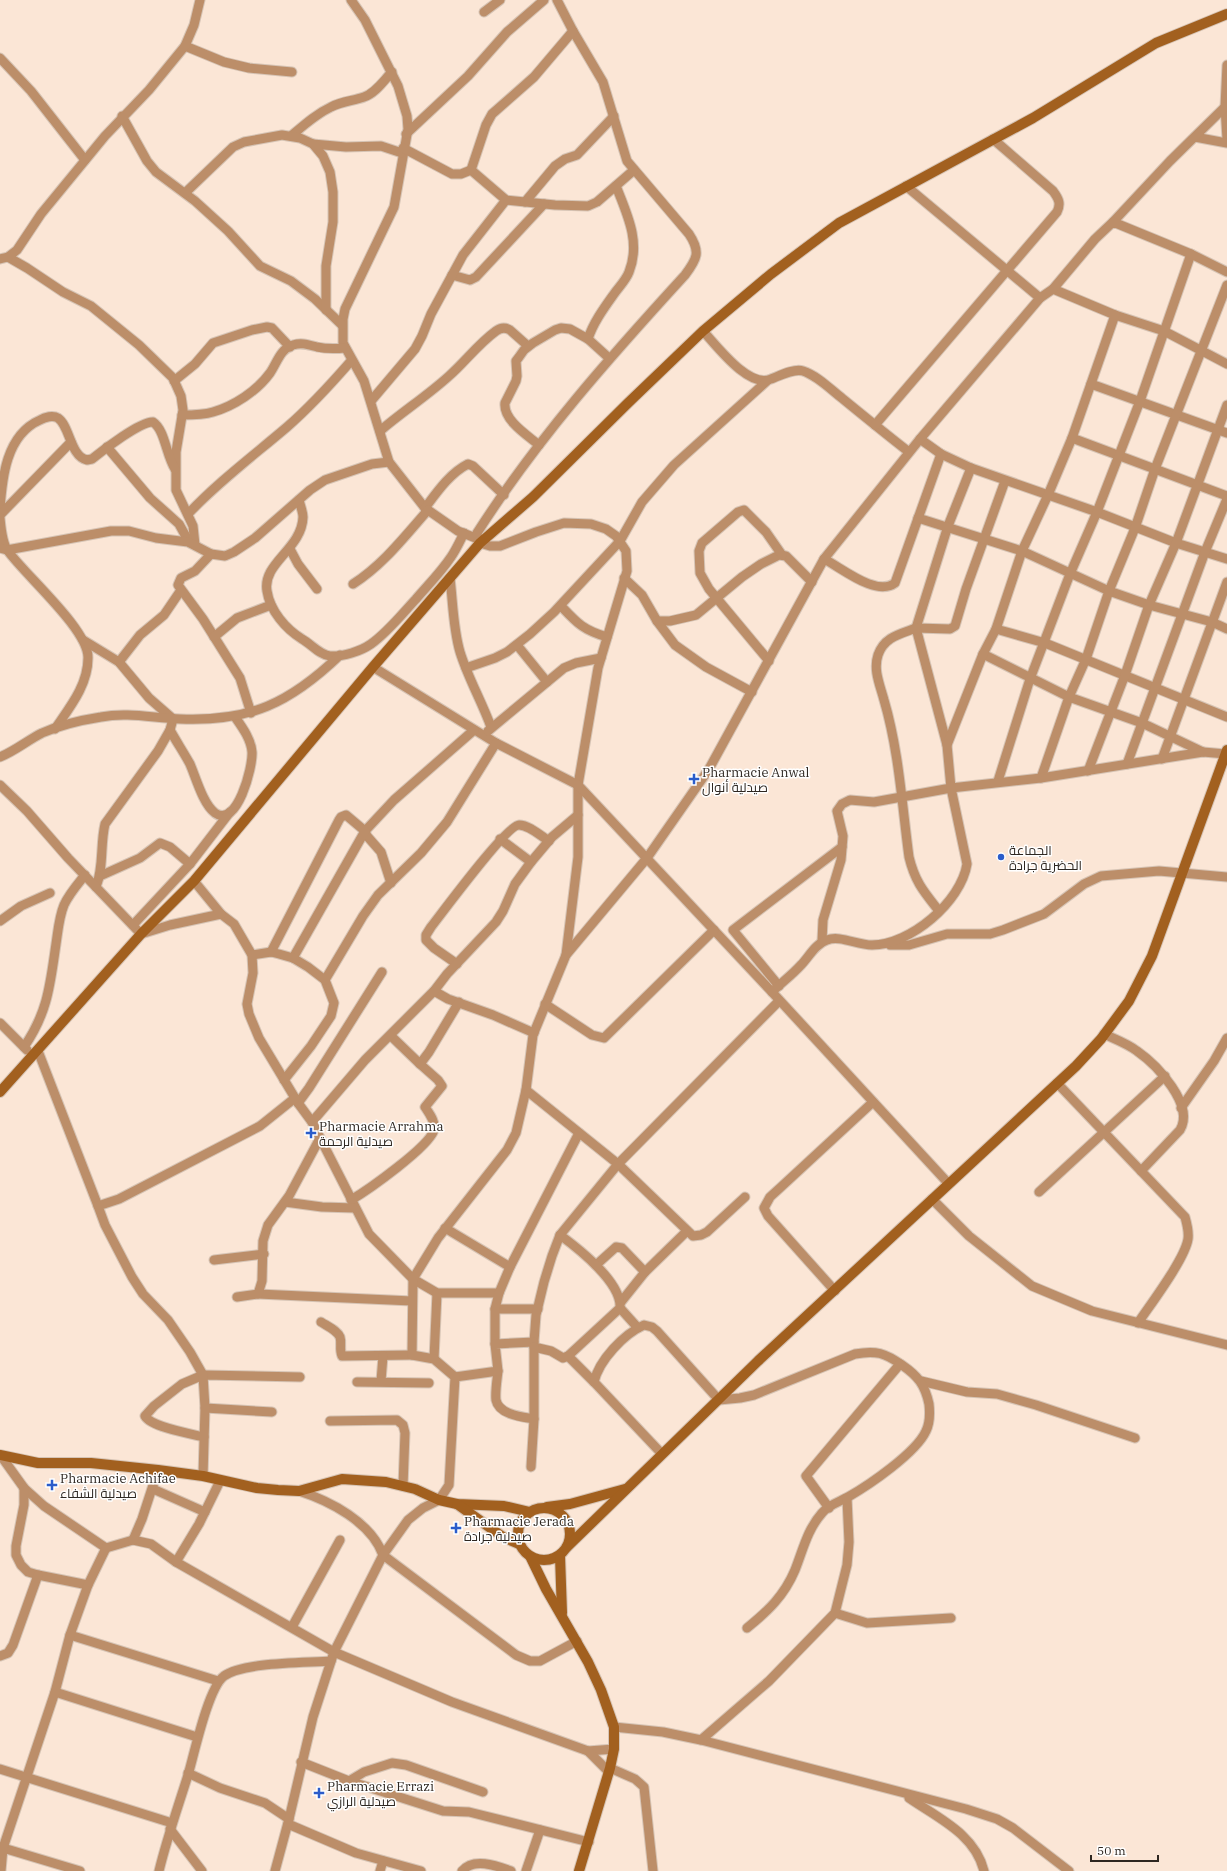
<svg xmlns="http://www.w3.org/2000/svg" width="1227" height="1871" font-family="'IBM Plex Serif',Cairo,serif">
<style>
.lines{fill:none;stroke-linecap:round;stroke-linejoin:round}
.street-casing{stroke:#d6c4b5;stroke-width:11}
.secondary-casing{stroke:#d6c4b5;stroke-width:12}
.street{stroke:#bc8e69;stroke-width:9}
.secondary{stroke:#a2601f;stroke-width:10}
.poi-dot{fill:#2a5cca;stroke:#fff;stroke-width:1.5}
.labels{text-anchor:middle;stroke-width:3;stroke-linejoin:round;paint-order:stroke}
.poi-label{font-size:13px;fill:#2e2721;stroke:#fff;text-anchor:start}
</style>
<rect width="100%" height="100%" fill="#fbe6d6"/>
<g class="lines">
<g class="street-casing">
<g id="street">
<path d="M351,0L365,20L398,86L407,116L408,129L394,207L345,309L343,319V343L364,381L389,462L425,508L458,531L478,539"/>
<path d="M557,0L573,31L603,82L627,161L689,234C701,252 697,259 685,275C610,357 537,439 477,533L478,539L480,543L490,546H500L536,532L564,523L591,524L606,529L616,536L626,551L627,571L598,668L578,785V857L566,955"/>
<path d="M484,12L500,0"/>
<path d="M185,46L224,62L249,68L292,72"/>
<path d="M0,58L31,91L85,160"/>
<path d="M1227,65L1225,107L1227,139"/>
<path d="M122,116L147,161L156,172L195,201L228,231L260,266L291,281L315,299L342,325"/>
<path d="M406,134L468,76L507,32L544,0"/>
<path d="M291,136C304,125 316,114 331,107C342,101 353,101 364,97C376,93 384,80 392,72"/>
<path d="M1195,137L1227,143"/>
<path d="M313,144L346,147L381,146L402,153"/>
<path d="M403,148L452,174H461L471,170L506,200L555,205L588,206L597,202L634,170"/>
<path d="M471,170L486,125L492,114L534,77L573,31"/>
<path d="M906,186L1040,298"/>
<path d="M185,193L233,147L244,142L282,135L300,138L313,144L323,156L330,172L333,192V222L326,266V310"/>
<path d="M525,202L555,166L565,159L577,155L614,116"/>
<path d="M1113,222L1170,161L1225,107"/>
<path d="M8,257L27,268L63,292L91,306L139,345L173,378L181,396L183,410L176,452V490L193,526L195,545"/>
<path d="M0,259L8,257L17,250L41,214L105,136L149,90L185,46L194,25L200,0"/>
<path d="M452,275L470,280L476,277L544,204"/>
<path d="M1115,315L1164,331L1227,364"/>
<path d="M703,331C717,346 749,389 771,379C779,376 794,368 803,371C818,376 830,389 843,399C865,417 887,435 909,452"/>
<path d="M588,339C593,323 604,308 614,294C619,287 626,280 629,272C641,242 627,214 616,186"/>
<path d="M174,381L195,364L213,343L252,330L267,327L272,328L290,347"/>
<path d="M1091,384L1227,433"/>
<path d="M371,401L415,349L422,336L431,314L463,255L506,200"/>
<path d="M182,415C192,415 203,415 213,412C234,406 257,391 270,373C277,363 280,349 293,345C302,342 309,345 317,347C326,349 335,349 345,348"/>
<path d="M875,425L1057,212C1061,204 1059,199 1053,191L993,139"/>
<path d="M380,431C402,412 427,396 449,376C465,362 478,344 496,331C500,328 505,327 510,330L528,346"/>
<path d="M1072,438L1227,496"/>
<path d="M920,439L941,454L971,468L1097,512L1176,543L1227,559"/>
<path d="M539,445C527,435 503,420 505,403L516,381L517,376L516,361L519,357L524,350L533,343L555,330L561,328L570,329L588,339L609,358"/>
<path d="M107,447L150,498L179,524L189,542"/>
<path d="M971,468L948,526L916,628L950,629L955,626L966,589L1005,481"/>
<path d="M299,500C300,505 303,512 303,517C302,549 262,563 267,591C270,611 286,629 302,639C311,644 320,655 330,656C343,657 361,651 371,644C388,632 402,614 416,599C428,585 441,572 451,557C456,550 460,541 464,533"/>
<path d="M425,508C437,492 450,473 468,464L473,466L504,495"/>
<path d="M0,510C2,478 6,435 40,420C45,417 53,415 58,418C70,426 70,456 87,460L92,459C103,450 141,421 153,422C165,430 166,455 175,469"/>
<path d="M188,514C218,482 253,456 287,427C310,407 331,384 351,361"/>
<path d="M0,515L71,442"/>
<path d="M0,518C1,528 2,543 8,551C25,575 89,630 88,658C88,685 70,707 55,729"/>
<path d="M918,518L1022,551L1109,591L1149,605L1212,622L1227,629"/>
<path d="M0,548L7,550L111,531H129L156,538L188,542L211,554L225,556L234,552L255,538L310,490L325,480L372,464L389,462"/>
<path d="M290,549L298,564L317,589"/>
<path d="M211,554L195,571L181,578L178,585L203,619L240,678L251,713"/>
<path d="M824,559C842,568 876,597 895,583L941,454"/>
<path d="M450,578C453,603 453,628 460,652C468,678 482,702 491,727"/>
<path d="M624,578L642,595L657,621L675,645L706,667L752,692"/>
<path d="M353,584C383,565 405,536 428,510"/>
<path d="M561,606C577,623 583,630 607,637"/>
<path d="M657,621H670L696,615L742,577L761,564L779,555L786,556L812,582"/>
<path d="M996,629L1045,643L1227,717"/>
<path d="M214,637L237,618L271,605"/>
<path d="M83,640L119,662L149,698L173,719L170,730L158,751L105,824C100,845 104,867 96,887"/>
<path d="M517,645L547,682"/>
<path d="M983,654L1069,697L1142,723L1203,752"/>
<path d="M769,661L709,589L700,573L699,551L702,543L738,512L744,510L766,532L782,555"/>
<path d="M119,662L140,635L164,615L181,590"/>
<path d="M373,667L496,743L578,785L772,992L948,1183"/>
<path d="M466,668L495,658L507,652L530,634L554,612L620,541L642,502L674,465L767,381"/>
<path d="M170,730C176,741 184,753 190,764C196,778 203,804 215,813C237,829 253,767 252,752C251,739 242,727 235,717"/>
<path d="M488,731L564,668L576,663L601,658"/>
<path d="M0,757C15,751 28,740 42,733C60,725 82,720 101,717C127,712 153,718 180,719C250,722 290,703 340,655"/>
<path d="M1162,759L1227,582"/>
<path d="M1127,764L1205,552L1227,499"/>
<path d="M1088,771L1125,675L1149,605L1176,543L1227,405"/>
<path d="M1041,778L1069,697L1086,659L1109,591L1135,528L1155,469L1227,285"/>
<path d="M998,781L1030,679L1070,574L1097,512L1140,401L1191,254"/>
<path d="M0,785L27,811L68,858L141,934L170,925L221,914L234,924L252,955L253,973L247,1004L249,1014L259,1038L298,1103L312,1122L369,1234L413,1279L437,1293H499"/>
<path d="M500,839L531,862"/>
<path d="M100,876L140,858L160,843L170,847L190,864"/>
<path d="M194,881L221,914"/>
<path d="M391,883L381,852L367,836L365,831L394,800L474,730"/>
<path d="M939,911C924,892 915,882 909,857C902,805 899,751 884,700C880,685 873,670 878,655C884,637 900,634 916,628L947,745"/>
<path d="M0,921L21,906L50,893"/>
<path d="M133,925L190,864L230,812"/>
<path d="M822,941L823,920L841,860L843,836L837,811L842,804L850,800L874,802L951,788L1041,778L1203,752L1226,754"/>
<path d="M890,945H909L947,934H990L1003,930L1044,914L1084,884L1101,876L1159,871L1227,877"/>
<path d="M271,952L339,820L341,817L346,815L365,831L293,958"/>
<path d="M252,955L271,952L279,954L293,958L308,967L325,980L334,1003L331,1016L311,1046L284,1080"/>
<path d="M457,964L434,948L426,940V935L431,927C442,913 507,825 519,825C529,825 541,836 549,841"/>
<path d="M325,980L363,916L378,895L421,853L447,822L496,743"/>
<path d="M779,986L733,930L842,847"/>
<path d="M434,991L448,999L493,1015L534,1033"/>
<path d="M772,992C781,983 792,975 801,965C809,957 815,944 827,940C840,935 857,945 872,945C910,945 961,902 967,864L951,788L947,745L983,654L996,629L1022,551L1048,495L1072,438L1115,315L1053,289"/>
<path d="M545,1004L592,1035L604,1038L714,930"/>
<path d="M0,1023L27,1050"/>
<path d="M1104,1034C1115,1039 1128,1044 1137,1051C1157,1065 1195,1105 1180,1130L1141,1171"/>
<path d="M391,1036L420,1064"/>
<path d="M24,1047C48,1012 50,985 56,944C58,931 59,917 64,905C69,894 77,885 85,875"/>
<path d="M38,1051L98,1206"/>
<path d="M1057,1083L1185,1217C1187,1224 1189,1232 1188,1239C1185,1259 1150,1305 1138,1323"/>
<path d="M526,1090L618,1164L693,1236L701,1235L707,1232L745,1197"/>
<path d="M298,1103L309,1088L382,972"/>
<path d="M1181,1108L1214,1061L1227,1038"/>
<path d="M312,1122L365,1060L434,991L447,974L496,922L503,911L515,884L531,862L552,837L578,815"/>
<path d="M1039,1192L1165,1076"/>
<path d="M932,1199L969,1236L1032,1286L1092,1311L1227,1345"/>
<path d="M351,1200C368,1190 429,1147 434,1130C436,1122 429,1113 425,1107L442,1086L438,1080L420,1064L429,1052L459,1002"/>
<path d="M285,1202L322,1207L355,1208"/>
<path d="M445,1228L510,1267"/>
<path d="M214,1260L264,1254"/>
<path d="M596,1265L616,1247L622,1248L645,1272"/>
<path d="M835,1291L768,1216L764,1208L770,1197L781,1187L873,1102"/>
<path d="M258,1294L412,1301"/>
<path d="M237,1297L258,1294L262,1281L263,1241L268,1225L289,1196L320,1138"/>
<path d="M621,1302L645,1272L687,1231"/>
<path d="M620,1308L638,1328"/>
<path d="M495,1309H538"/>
<path d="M321,1322C327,1326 337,1330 340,1337C342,1343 339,1349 342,1356L412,1355"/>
<path d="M534,1342L536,1315L544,1282L552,1256L560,1235L618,1164L779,1001"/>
<path d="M495,1344V1309L499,1293L510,1267L579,1133"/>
<path d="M568,1356L594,1382"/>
<path d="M434,1359L437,1293"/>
<path d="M498,1371C497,1380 495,1392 496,1400C499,1415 523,1417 534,1419"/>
<path d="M455,1377L498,1371L495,1344L534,1342V1347L551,1351L563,1358L568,1356L620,1308C622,1283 579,1249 560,1235"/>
<path d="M381,1381L383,1356"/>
<path d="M921,1381L967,1392L997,1394L1036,1405L1135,1438"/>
<path d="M357,1382L429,1383"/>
<path d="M205,1408L272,1412"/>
<path d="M330,1421L397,1420L403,1425L405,1433L403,1486"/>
<path d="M204,1437C191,1434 151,1427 145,1416L154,1406L182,1384L203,1375L300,1377"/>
<path d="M662,1454L594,1382C599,1360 624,1334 644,1325L652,1327L657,1331L719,1400L740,1398L754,1395L855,1354C876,1350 885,1353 902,1365C918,1376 925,1385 929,1404C930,1413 930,1423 926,1431C916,1453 869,1485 848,1497C839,1502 828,1505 822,1513C807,1530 803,1550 795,1570C784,1596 768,1611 747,1628"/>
<path d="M1,1456L24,1488L44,1506L106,1548L133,1540L151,1544L176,1562L334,1652L452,1702L588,1751L614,1749"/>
<path d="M531,1467L534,1419V1347"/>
<path d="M203,1476L205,1408L203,1375L190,1352L168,1320L143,1294L132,1277L105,1225L98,1206L119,1199L260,1126L295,1098"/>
<path d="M24,1488V1505L16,1546V1555L21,1565L28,1572L38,1575L88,1585"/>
<path d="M153,1489L205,1512"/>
<path d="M299,1491C330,1501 371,1522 383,1555L516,1655L530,1661H540L577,1641"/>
<path d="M829,1508L806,1476L900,1364"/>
<path d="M133,1540L142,1519L158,1470"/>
<path d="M176,1562L199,1524L220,1481"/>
<path d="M835,1613L867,1623L951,1618"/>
<path d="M292,1627L340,1540"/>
<path d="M70,1635L218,1681"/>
<path d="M0,1656L8,1653L13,1645L38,1575"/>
<path d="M55,1692L197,1737"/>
<path d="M614,1727L663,1732L701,1740L966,1809L997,1819L1013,1828L1069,1871"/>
<path d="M701,1740L769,1681L835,1613L847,1565L849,1542L847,1498"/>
<path d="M588,1751L609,1772"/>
<path d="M301,1762L349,1781L443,1811L469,1812L589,1842"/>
<path d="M610,1768L635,1779L644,1787L653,1871"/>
<path d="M0,1769L172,1823"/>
<path d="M188,1773L220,1788L265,1803L289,1819"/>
<path d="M349,1781L364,1772L392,1763L406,1765L483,1792"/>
<path d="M909,1798C938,1818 975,1834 984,1871"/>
<path d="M288,1824L356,1853L421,1871"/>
<path d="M170,1829L202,1871"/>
<path d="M0,1847L80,1871"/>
<path d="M1,1871L3,1848L55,1692L70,1635L88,1585L106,1548"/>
<path d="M159,1871C167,1838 178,1807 188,1775C194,1755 208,1688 224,1676C244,1662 304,1663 331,1661"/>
<path d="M275,1871L289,1819L313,1717L334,1652L383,1555L408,1520L423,1508L439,1500L449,1485L455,1377L434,1359L412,1355L413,1279L438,1238L507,1150L516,1133L526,1090L533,1035L566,955L647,858L709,769L824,559L920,439L1040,298L1053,289L1095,239L1113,222L1191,254L1227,272"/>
<path d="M380,1871L383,1861"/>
<path d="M462,1871C474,1857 497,1866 511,1871"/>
<path d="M526,1871L540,1830"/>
</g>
</g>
<g class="secondary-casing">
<g id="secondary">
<path d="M0,1092L141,934L194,881L373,667L480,543L533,497L628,403L703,331L771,274L839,223L1033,118L1156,43L1227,14"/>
<path d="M0,1455L38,1463H91L158,1470L203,1476L257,1488L278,1490L299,1491L342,1479L386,1482L415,1489L439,1500L457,1504L504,1506L530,1512"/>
<path d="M457,1504L503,1537L519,1544"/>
<path d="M547,1507L570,1504L625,1489"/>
<circle cx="544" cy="1534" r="26"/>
<path d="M567,1547L758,1361L1076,1066L1101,1039L1129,1001L1152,956L1227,750"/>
<path d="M560,1556L562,1613"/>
<path d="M531,1558L546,1589L588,1662L601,1690L614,1727V1749L610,1768L579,1871"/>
</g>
</g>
<use href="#street" class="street"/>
<use href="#secondary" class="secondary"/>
</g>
<g class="poi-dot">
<path d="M692 773h4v4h4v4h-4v4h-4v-4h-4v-4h4z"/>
<circle cx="1001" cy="857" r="4"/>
<path d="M309 1127h4v4h4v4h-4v4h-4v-4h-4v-4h4z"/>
<path d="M50 1479h4v4h4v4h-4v4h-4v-4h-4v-4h4z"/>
<path d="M454 1522h4v4h4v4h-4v4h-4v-4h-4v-4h4z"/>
<path d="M317 1787h4v4h4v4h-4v4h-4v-4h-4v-4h4z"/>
</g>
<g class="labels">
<g class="poi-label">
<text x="702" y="777">Pharmacie Anwal<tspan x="702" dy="15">صيدلية أنوال</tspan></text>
<text x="1009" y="855">الجماعة<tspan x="1009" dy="15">الحضرية جرادة</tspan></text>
<text x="319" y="1131">Pharmacie Arrahma<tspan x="319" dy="15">صيدلية الرحمة</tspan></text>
<text x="60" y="1483">Pharmacie Achifae<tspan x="60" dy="15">صيدلية الشفاء</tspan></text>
<text x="464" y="1526">Pharmacie Jerada<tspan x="464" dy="15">صيدلية جرادة</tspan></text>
<text x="327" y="1791">Pharmacie Errazi<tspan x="327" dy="15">صيدلية الرازي</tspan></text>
</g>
</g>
<path d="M1091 1855v6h67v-6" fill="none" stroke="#2e2721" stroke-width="2"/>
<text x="1097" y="1855" font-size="12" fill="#2e2721" stroke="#ffffff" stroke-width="3" paint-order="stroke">50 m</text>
</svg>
